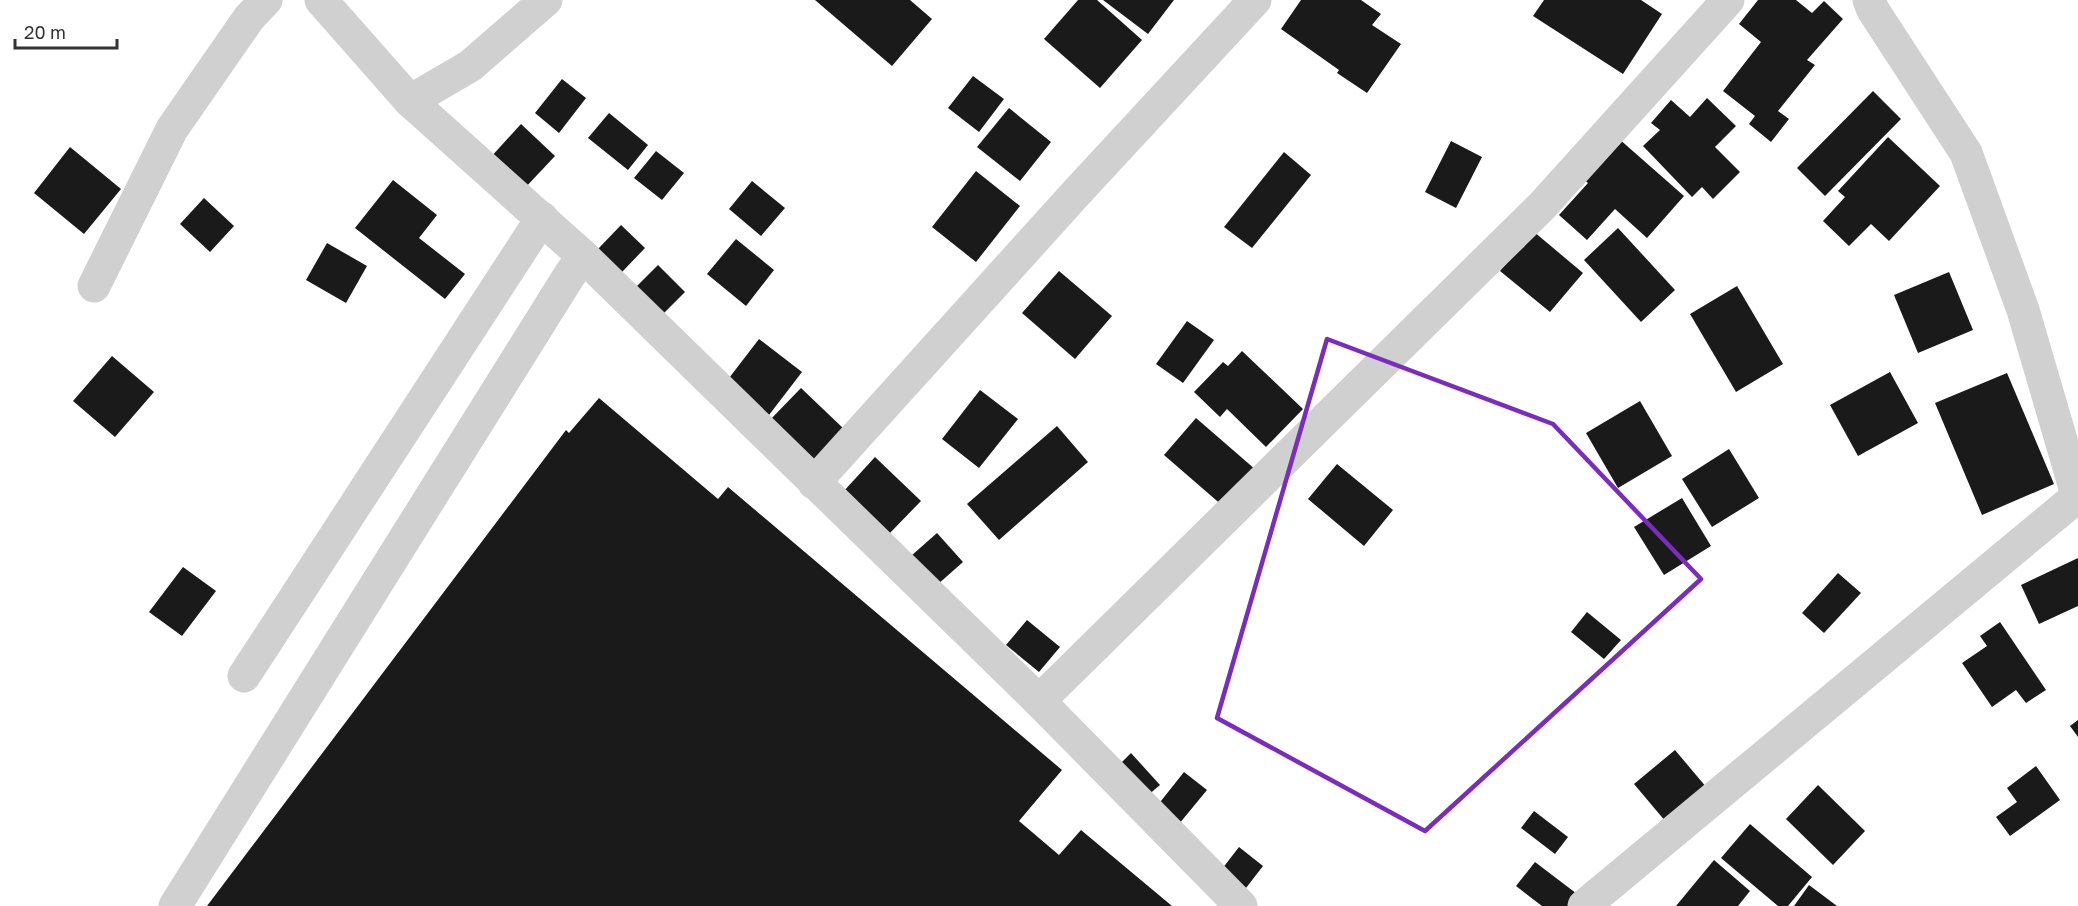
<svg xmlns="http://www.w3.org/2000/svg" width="2078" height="906" font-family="'Golos Text',sans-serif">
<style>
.building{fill:#1a1a1a}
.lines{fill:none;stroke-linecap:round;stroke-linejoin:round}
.minor{stroke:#d0d0d0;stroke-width:33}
.marked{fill:none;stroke:#7b2cbf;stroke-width:4.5;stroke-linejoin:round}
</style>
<rect width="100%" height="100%" fill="#fff"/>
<g class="building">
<path d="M815,0H910L932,19L892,66Z"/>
<path d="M1078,0H1097L1142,40L1100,88L1044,39Z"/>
<path d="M1103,0H1174L1148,34Z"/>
<path d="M1301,0H1361L1381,14L1372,25L1401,44L1367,93L1337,73L1339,70L1281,29Z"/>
<path d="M1544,0H1641L1662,14L1623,74L1533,16Z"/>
<path d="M1758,0H1796L1812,13L1824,1L1843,19L1807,60L1815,65L1778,111L1789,119L1771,142L1749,124L1755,116L1723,91L1761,42L1739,24Z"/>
<path d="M973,76L1004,99L979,132L948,108Z"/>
<path d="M562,79L586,98L559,133L535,113Z"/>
<path d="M1873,91L1901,119L1825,196L1797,168Z"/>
<path d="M1707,98L1736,126L1715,147L1740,172L1713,199L1702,187L1692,197L1643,146L1660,130L1651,123L1671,100L1690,117Z"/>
<path d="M1009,108L1051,142L1020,181L977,147Z"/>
<path d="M609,113L648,145L628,170L588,138Z"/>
<path d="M521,124L555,156L524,189L490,158Z"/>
<path d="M1888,137L1940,186L1889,241L1871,224L1849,246L1823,221L1845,197L1838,191Z"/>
<path d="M1618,138L1684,196L1647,238L1615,209L1587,240L1559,215L1588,183L1582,178Z"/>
<path d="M1451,141L1482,157L1456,208L1425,192Z"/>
<path d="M70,147L121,189L84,234L34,193Z"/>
<path d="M656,151L684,173L662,200L634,178Z"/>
<path d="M1284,152L1311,175L1252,248L1224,227Z"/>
<path d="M976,171L1020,206L976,262L932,227Z"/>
<path d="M393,180L437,215L419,238L465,274L445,299L355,228Z"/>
<path d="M752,181L785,208L761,236L729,209Z"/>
<path d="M204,198L234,226L210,252L180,224Z"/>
<path d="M621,225L645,248L622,272L598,249Z"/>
<path d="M1618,228L1675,290L1641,322L1584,260Z"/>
<path d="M1533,231L1583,273L1550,312L1500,271Z"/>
<path d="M736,239L774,270L746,306L707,274Z"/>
<path d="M327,243L367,266L346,303L306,280Z"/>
<path d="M658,265L685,292L658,319L631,292Z"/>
<path d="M1059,271L1112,316L1075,359L1022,313Z"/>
<path d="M1949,272L1973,330L1918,353L1894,295Z"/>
<path d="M1737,286L1783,364L1736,392L1690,314Z"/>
<path d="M1187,321L1214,340L1183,383L1156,364Z"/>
<path d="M759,339L802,372L769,415L726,382Z"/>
<path d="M1242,351L1303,409L1266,447L1227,409L1220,417L1194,392L1223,362L1228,366Z"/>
<path d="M112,356L154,392L115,437L73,401Z"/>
<path d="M1890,372L1918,423L1858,456L1830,405Z"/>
<path d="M2007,373L2054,484L1982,515L1935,403Z"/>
<path d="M801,388L845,430L813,464L769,421Z"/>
<path d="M980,390L1018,419L979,468L942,439Z"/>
<path d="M599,398L718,499L728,487L1062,770L1019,821L1059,855L1081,830L1172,906H207L566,430L569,433Z"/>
<path d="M1640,401L1672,456L1618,488L1586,433Z"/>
<path d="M1196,418L1256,470L1224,507L1164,455Z"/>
<path d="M1057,426L1088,462L999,540L967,504Z"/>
<path d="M1729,449L1759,498L1712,527L1682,479Z"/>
<path d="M875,457L921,501L888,535L843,492Z"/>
<path d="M1337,464L1393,510L1364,546L1308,499Z"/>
<path d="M1682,498L1711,546L1664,575L1634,527Z"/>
<path d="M937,533L963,562L937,585L911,556Z"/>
<path d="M2078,558V606L2039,624L2021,585Z"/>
<path d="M183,567L216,591L182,636L149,612Z"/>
<path d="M1838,573L1861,593L1824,633L1802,613Z"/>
<path d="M1587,612L1621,640L1604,659L1571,632Z"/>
<path d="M1027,620L1060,647L1039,672L1006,645Z"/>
<path d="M2000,622L2046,690L2026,703L2016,690L1992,707L1962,663L1987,646L1980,636Z"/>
<path d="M2078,720V737L2070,726Z"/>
<path d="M1675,750L1707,788L1666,822L1634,784Z"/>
<path d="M1131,753L1160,785L1147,796L1119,765Z"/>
<path d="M2036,766L2060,800L2010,836L1996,817L2017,802L2007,788Z"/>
<path d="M1184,772L1207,790L1179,824L1157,806Z"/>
<path d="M1818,785L1865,831L1833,865L1786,819Z"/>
<path d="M1534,811L1568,837L1555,854L1521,828Z"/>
<path d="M1750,824L1812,877L1788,906H1778L1721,858Z"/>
<path d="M1239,847L1263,866L1246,888L1222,869Z"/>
<path d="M1714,860L1750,891L1738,906H1676Z"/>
<path d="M1535,862L1581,897L1574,906H1542L1516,886Z"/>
<path d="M1809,885L1837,906H1794Z"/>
</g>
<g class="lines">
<g class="minor">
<path d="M321,0L410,101L583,256L1039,701L1241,906"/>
<path d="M1869,0L1873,10L1966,153L2023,310L2078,498"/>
<path d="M410,101L470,66L546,0"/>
<path d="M94,286L172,129L249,18L266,0"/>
<path d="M814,483L1078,191L1255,0"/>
<path d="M244,676L542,218"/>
<path d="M1039,701L1542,206L1728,0"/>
<path d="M175,906L569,276L583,256"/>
<path d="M1584,906L2078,496"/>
</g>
</g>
<path class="marked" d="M1327,339L1553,424L1701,579L1425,831L1217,718Z"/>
<path d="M15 39v9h102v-9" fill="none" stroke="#333333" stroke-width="3"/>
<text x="24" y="39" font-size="18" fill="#333333" stroke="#ffffff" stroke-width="4.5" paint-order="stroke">20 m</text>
</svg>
